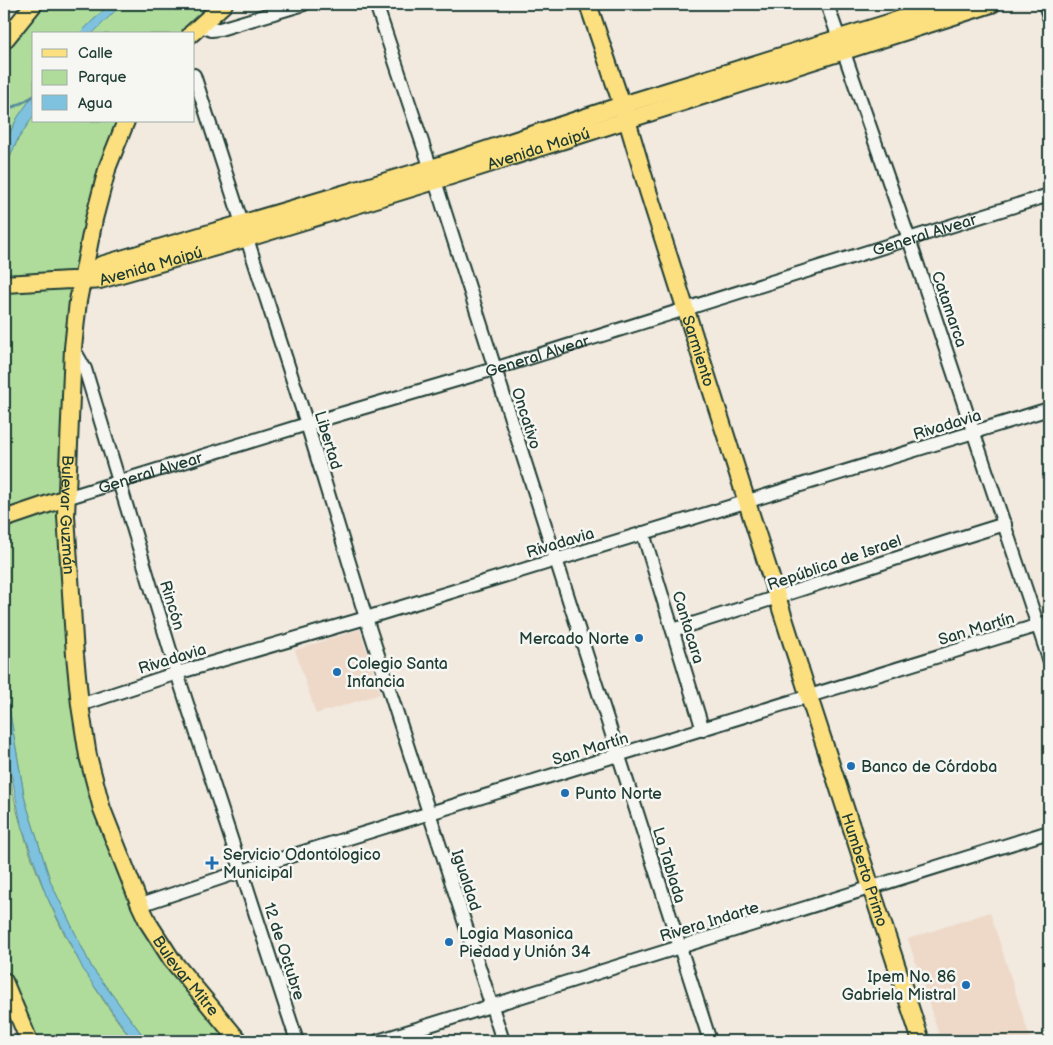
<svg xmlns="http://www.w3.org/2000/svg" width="1053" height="1045" font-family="'Balsamiq Sans',sans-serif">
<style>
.built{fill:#eed9c9}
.green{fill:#afdc9b;stroke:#678c68}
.water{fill:#7ec2df;stroke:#588d9b}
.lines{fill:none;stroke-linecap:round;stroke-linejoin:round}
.stream{stroke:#588d9b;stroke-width:3}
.minor-casing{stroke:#1f3d34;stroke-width:16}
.major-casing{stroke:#1f3d34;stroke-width:20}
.minor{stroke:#f6f6f2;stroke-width:12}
.major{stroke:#fce080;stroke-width:16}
.poi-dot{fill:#1f6fb2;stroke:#f6f6f2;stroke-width:2}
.labels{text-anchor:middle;stroke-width:5;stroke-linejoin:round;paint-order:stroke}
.street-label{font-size:16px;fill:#1f3d34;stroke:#f6f6f2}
.poi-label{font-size:16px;fill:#1f3d34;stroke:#f6f6f2;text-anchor:start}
</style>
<rect width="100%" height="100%" fill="#f2e9df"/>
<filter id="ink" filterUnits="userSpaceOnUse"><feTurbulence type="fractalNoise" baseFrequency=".02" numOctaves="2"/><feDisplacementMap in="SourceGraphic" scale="10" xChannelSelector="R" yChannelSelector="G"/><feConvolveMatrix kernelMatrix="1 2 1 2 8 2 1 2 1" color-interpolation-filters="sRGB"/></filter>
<g filter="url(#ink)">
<g class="built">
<path d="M360,629L380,694L316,714L295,650Z"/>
<path d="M990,912L1031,1041H941L908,939Z"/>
</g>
<g class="green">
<path d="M34,4H110L79,34H34V94L18,117L4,144V41Z"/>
<path d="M122,4H224L191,34H92Z"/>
<path d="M34,115V121H126L94,219L67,477L84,734L140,905L239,1041H147L92,968L51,883L25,800L4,679V171L18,139Z"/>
<path d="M4,735C9,765 12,796 21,825C44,903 83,978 133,1041H29L4,981Z"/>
</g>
<g class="water">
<path d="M110,4H122L92,34H79Z"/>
<path d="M34,94V115L18,139L4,170V144L18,117Z"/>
<path d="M4,679L25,800L51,883L92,968L147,1041H133L85,973L46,895L21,824L4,734Z"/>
</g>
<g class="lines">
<path class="stream" d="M4,109L16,106L34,96"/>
<g class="minor-casing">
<g id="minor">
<path d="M376,4L435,181L710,1041"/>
<path d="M827,4L909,239L1049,659"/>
<path d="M1045,4L1049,17"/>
<path d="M200,25L211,30L220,29L304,4"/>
<path d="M194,75L307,424L366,618L503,1041"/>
<path d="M73,348L85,369L177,673L297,1041"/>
<path id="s1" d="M66,498L307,424L494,369L1049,195"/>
<path d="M643,533L703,730"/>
<path d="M673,630C784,596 894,558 1005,524"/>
<path d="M80,705L177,673L366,618L1049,409"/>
<path d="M140,905L242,871L1049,622"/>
<path d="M378,1041L1049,832"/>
</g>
</g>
<g class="major-casing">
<g id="major">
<path id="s2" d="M588,4L627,120L648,191L809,697L921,1041"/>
<path d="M191,34L224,4"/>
<path d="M4,41L34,4"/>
<path id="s3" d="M126,121L108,166L94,219L78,301L73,348L66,516L75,655L80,705L88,756L102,809L140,905L149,924L172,960L239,1041"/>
<path d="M82,280L101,265L431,168L622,105L950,4"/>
<path id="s4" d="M4,284C26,283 49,281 72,280C81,280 90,282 100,280L258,235L435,181L992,4"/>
<path d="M4,519L66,498"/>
<path d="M4,981L29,1041"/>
</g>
</g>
<use href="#minor" class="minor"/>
<use href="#major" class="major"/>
</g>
</g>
<g class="poi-dot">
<circle cx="639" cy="638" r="5"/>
<circle cx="337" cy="672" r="5"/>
<circle cx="851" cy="766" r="5"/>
<circle cx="565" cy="793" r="5"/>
<path d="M209.5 855.5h5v5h5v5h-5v5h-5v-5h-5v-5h5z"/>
<circle cx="449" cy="942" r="5"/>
<circle cx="966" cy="985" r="5"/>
</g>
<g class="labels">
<g class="street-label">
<text dy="6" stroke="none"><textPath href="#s4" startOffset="554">Avenida Maipú</textPath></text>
<text dy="6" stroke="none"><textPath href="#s1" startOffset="898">General Alvear</textPath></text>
<text dy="6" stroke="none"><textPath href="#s4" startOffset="149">Avenida Maipú</textPath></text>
<text transform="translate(950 309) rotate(71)" y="6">Catamarca</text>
<text dy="6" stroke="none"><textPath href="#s2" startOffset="364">Sarmiento</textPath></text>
<text dy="6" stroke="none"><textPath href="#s1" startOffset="492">General Alvear</textPath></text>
<text transform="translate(527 418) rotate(72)" y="6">Oncativo</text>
<text transform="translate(947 424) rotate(-17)" y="6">Rivadavia</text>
<text transform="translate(329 440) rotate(73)" y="6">Libertad</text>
<text dy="6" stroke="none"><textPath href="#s1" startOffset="88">General Alvear</textPath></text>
<text dy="6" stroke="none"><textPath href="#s3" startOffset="401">Bulevar Guzmán</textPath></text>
<text transform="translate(560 542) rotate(-17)" y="6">Rivadavia</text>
<text transform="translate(834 562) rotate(-19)" y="6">República de Israel</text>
<text transform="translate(173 605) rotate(73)" y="6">Rincón</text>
<text transform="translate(689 627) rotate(73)" y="6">Cantacara</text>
<text transform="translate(976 628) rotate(-17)" y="6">San Martín</text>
<text transform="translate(172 658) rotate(-17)" y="6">Rivadavia</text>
<text transform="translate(590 748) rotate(-17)" y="6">San Martín</text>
<text transform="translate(670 865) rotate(73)" y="6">La Tablada</text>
<text dy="6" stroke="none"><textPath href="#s2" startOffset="909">Humberto Primo</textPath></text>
<text transform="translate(467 880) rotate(72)" y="6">Igualdad</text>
<text transform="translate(709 921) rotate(-17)" y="6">Rivera Indarte</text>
<text transform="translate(285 951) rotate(72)" y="6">12 de Octubre</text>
<text dy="6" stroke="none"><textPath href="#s3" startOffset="886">Bulevar Mitre</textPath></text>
</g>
<g class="poi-label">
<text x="629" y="644" text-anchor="end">Mercado Norte</text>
<text x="347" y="669">Colegio Santa<tspan x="347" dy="18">Infancia</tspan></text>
<text x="861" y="772">Banco de Córdoba</text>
<text x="575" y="799">Punto Norte</text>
<text x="223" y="860">Servicio Odontologico<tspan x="223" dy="18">Municipal</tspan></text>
<text x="459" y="939">Logia Masonica<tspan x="459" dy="18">Piedad y Unión 34</tspan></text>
<text x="956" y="982" text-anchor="end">Ipem No. 86<tspan x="956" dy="18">Gabriela Mistral</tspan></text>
</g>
</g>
<rect width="1053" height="1045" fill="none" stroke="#f6f6f2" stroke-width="20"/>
<rect x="10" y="10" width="1033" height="1025" fill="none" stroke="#1f3d34" stroke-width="2" filter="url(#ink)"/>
<rect x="32" y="32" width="162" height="90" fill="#f6f6f2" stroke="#a0aca6"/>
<rect x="42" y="49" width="25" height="8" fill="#fce080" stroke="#a0aca6"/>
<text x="78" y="58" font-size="15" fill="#1f3d34">Calle</text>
<rect x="42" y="70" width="25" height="15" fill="#afdc9b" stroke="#a0aca6"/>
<text x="78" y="82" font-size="15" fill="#1f3d34">Parque</text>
<rect x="42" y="95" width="25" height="15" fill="#7ec2df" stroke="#a0aca6"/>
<text x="78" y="108" font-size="15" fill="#1f3d34">Agua</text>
</svg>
